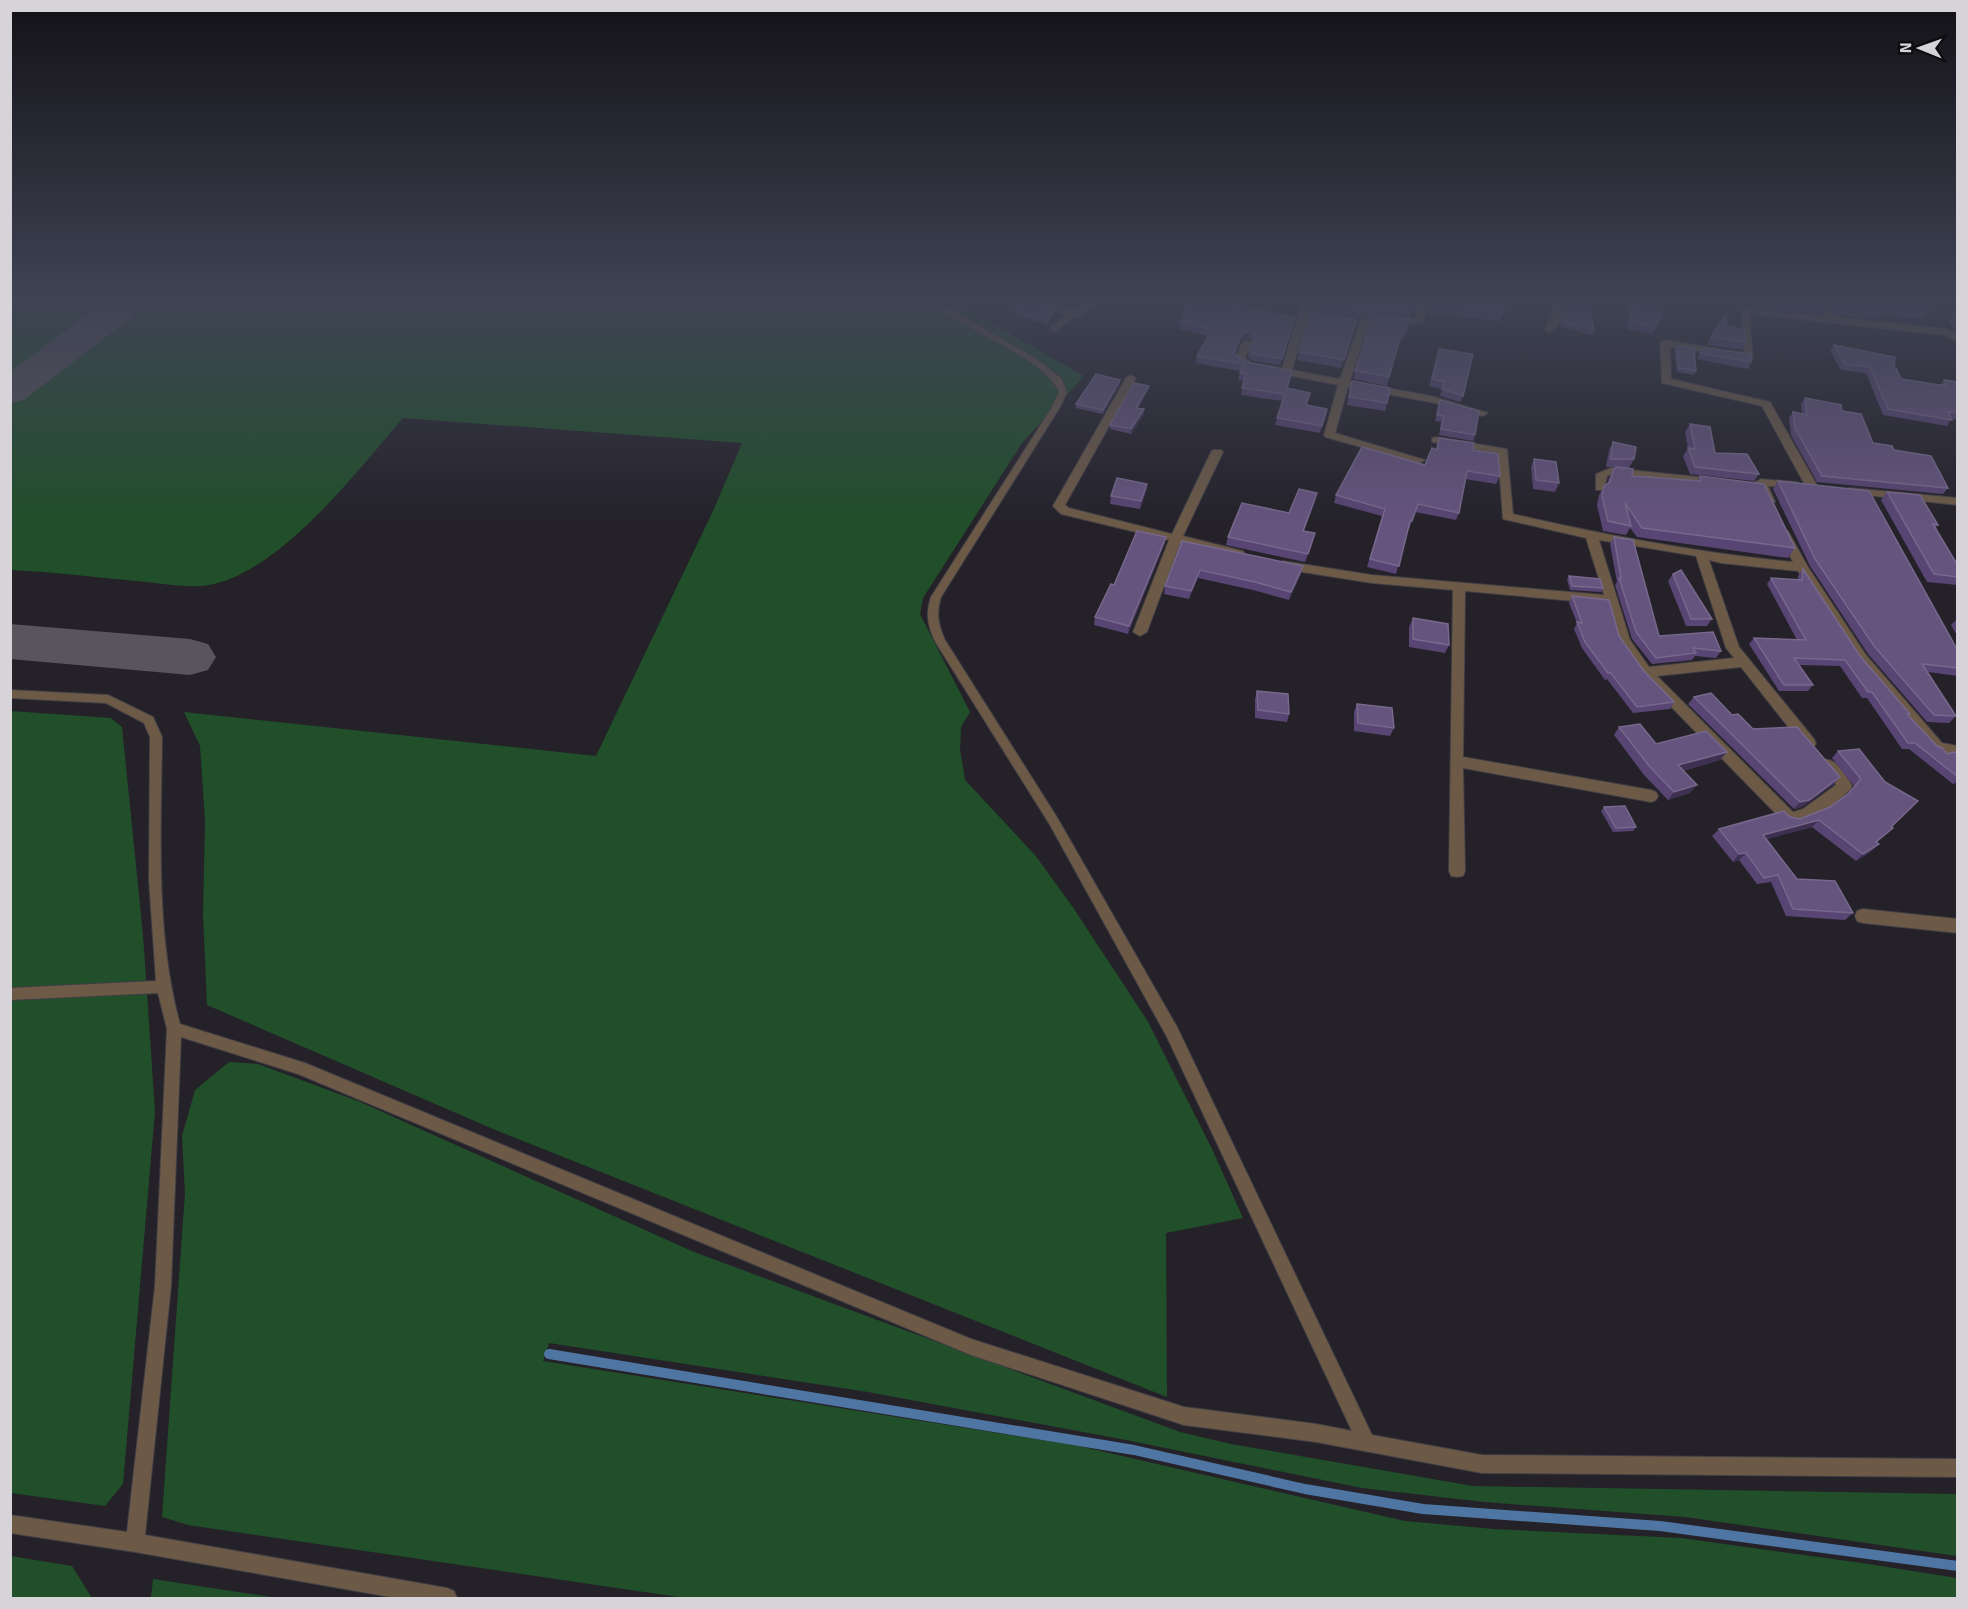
<svg xmlns="http://www.w3.org/2000/svg" width="1968" height="1609" font-family="Signika,sans-serif">
<style>
.green{fill:#214f2a}
.lines{fill:none;stroke-linecap:round;stroke-linejoin:round}
.stream{stroke:#4f75a2;stroke-width:10}
.taxiway{fill:#58555c;fill-rule:evenodd}
.lane-casing{stroke:#403e45;stroke-width:2}
.street-casing{stroke:#403e45;stroke-width:2}
.lane{fill:#6c5a47;fill-rule:evenodd}
.street{fill:#6c5a47;fill-rule:evenodd}
.wall{fill:#584573}
.shaded-wall{fill:#3d3051}
.building{fill:#65547e;stroke:#77688c;stroke-width:1.5}
</style>
<rect width="100%" height="100%" fill="#242129"/>
<g class="green">
<path d="M11,299H950L1084,376L1022,443L923,598L920,614L970,712L961,727L960,749L965,780L1035,855L1072,906L1147,1020L1213,1151L1243,1218L1166,1233L1167,1397L493,1129L207,1005L203,915L205,820L200,746L184,712L596,756L713,511L742,443L403,418C357,471 275,580 201,586C180,587 158,583 137,581C95,577 53,572 11,570Z"/>
<path d="M11,711L111,718L122,727L143,935L155,1111L123,1484L105,1506L11,1493Z"/>
<path d="M229,1062L258,1064L358,1101L694,1252L1180,1432L1231,1444L1473,1486L1957,1494V1556L1685,1517L1484,1502L1362,1488L1126,1440L868,1392L549,1343L543,1361L1079,1446L1405,1521L1494,1529L1681,1538L1862,1563L1957,1578V1598H685L188,1525L162,1517L185,1193L182,1136L195,1090Z"/>
<path d="M11,1556L72,1566L92,1598H11Z"/>
<path d="M153,1579L278,1598H151Z"/>
</g>
<g class="lines">
<path class="stream" d="M549,1354L1134,1450L1305,1489L1423,1509L1660,1526L1958,1566"/>
<g class="taxiway">
<path d="M116,300L129,303L134,311L129,319L24,400L10,403V372L103,303Z"/>
<path d="M10,624L190,639L208,644L216,657L208,670L190,675L10,659Z"/>
</g>
<g class="lane-casing">
<path id="lane" d="M922,299H932L1035,358L1061,378L1067,392L1060,407L941,597C936,613 938,624 945,640L1058,819L1177,1027L1372,1435L1482,1455L1958,1459V1477L1482,1473L1316,1442L1184,1425L971,1355L298,1074L181,1037L171,1286L145,1535L447,1588L454,1591L457,1598H396L135,1552L10,1533V1515L127,1532L155,1286L167,1029L158,993L10,1000V988L156,981L149,880L150,737L144,723L106,703L10,698V690L108,695L153,717L162,737C161,832 155,932 180,1024L305,1063L971,1339L1184,1407L1316,1424L1352,1431L1167,1037L1050,825L936,643C928,627 925,614 931,597L1052,407L1059,392C1045,357 954,325 922,299Z"/>
</g>
<g class="street-casing">
<g id="street">
<path d="M1016,299H1031L1076,309L1093,299H1103L1084,315L1074,318L1054,332L1049,329L1051,327L1067,314Z"/>
<path d="M1299,299H1309L1311,307L1292,370L1340,379L1361,319L1416,318L1418,299H1428L1423,323L1368,324L1350,381L1431,396L1488,413L1483,416L1430,402L1348,387L1335,433L1425,460L1419,463L1325,437L1324,435L1338,385L1245,367L1235,359L1242,343L1247,340L1252,343L1245,358L1252,363L1282,368L1301,307Z"/>
<path d="M1550,299H1560C1565,312 1561,326 1549,332L1544,329L1553,315Z"/>
<path d="M1615,299H1649L1654,302L1649,305Z"/>
<path d="M1817,299H1826L1836,317L1947,329L1958,334V342L1944,335L1749,314L1753,359L1670,347L1671,379L1770,402L1818,487L1812,490L1806,487L1762,406L1662,383L1660,343L1665,340L1744,353L1741,309L1826,316Z"/>
<path d="M1131,375L1136,378L1065,505L1069,508L1172,534L1211,452L1213,450H1221L1223,452L1183,536L1243,551L1245,554L1239,558L1180,543L1147,632L1140,636L1133,632L1169,540L1061,514L1053,506L1126,378Z"/>
<path d="M1436,437L1507,449L1513,514C1605,535 1699,553 1793,562L1778,534L1780,531H1788L1808,567L1866,655L1942,743L1958,746V756L1933,751L1856,661L1798,571L1721,563L1709,560L1739,647L1814,739L1816,743L1814,747H1804L1741,667L1657,676L1793,812L1803,809L1836,785L1820,764L1822,760C1835,756 1843,773 1850,782L1852,786L1850,790C1834,803 1807,831 1785,823L1640,675L1617,641L1607,604L1465,591L1463,757L1651,790L1656,792L1658,796L1656,800L1651,802L1463,768L1465,871L1463,876L1457,877L1451,876L1449,871L1453,590L1372,583L1283,569L1277,565L1283,561L1372,575L1604,595L1586,538L1503,519L1498,453L1432,442V438ZM1599,540L1696,556L1726,648L1734,658L1649,667L1630,640Z"/>
<path d="M1611,468L1718,479L1724,482L1718,485L1612,474L1607,476L1604,490H1596V474Z"/>
<path d="M1761,479L1796,482L1802,485L1796,488L1768,486L1775,502L1769,505L1763,502L1755,482Z"/>
<path d="M1850,488L1958,498V505L1846,493L1844,491Z"/>
<path d="M1863,909L1958,919V933L1863,923L1857,921L1855,916L1857,911Z"/>
</g>
</g>
<use href="#lane" class="lane"/>
<use href="#street" class="street"/>
</g>
<g class="wall">
<path d="M1043,299H1062L1060,303Z"/>
<path d="M1187,299H1241L1236,305L1295,318L1280,365L1253,361L1248,357L1249,350L1253,342L1248,338L1240,342L1235,354L1246,362L1288,388L1307,405L1327,409L1320,433L1275,425L1283,401L1241,395L1244,381L1238,380L1240,371L1196,363L1197,356L1208,336L1179,329L1180,322L1185,316H1182L1183,309Z"/>
<path d="M1430,299H1507L1501,321L1427,313Z"/>
<path d="M1562,299H1588L1594,330L1592,335L1559,326L1564,314Z"/>
<path d="M1630,299H1641L1661,317L1652,334L1627,329L1629,313L1627,305Z"/>
<path d="M1756,299H1823L1827,306L1822,313L1754,308Z"/>
<path d="M1829,299H1922L1930,309L1923,319L1879,315L1876,319L1837,315Z"/>
<path d="M1315,303H1417L1415,311L1412,310L1410,316L1360,318L1313,310Z"/>
<path d="M1014,310L1054,313L1047,325L1014,314Z"/>
<path d="M1953,314L1958,315V332L1954,330L1949,320Z"/>
<path d="M1372,318L1406,331L1403,339H1400L1387,386L1353,379Z"/>
<path d="M1357,319L1341,368L1297,360L1299,352Z"/>
<path d="M1726,325L1746,342L1742,350L1707,345L1711,337Z"/>
<path d="M1834,345L1894,368L1901,379L1940,385L1944,380L1957,382L1955,376L1958,373V420L1951,419L1947,426L1883,415L1866,373L1841,370L1830,351Z"/>
<path d="M1677,346L1696,371L1694,375L1677,372L1674,350Z"/>
<path d="M1439,349L1463,396L1460,402L1440,396L1442,389L1429,386Z"/>
<path d="M1700,353L1751,362L1748,369L1697,359Z"/>
<path d="M1120,380V384L1103,414L1076,408V404Z"/>
<path d="M1352,381L1387,403L1385,411L1347,405Z"/>
<path d="M1149,386L1148,390L1138,408L1144,414L1131,434L1110,429V425Z"/>
<path d="M1805,398L1842,411L1873,443L1894,450L1948,488L1943,494L1817,482L1791,435L1789,418L1793,412L1802,414L1801,404Z"/>
<path d="M1440,400L1475,435L1473,441L1439,435L1441,422L1435,421Z"/>
<path d="M1690,424L1715,453L1759,474L1754,481L1690,474L1683,456L1688,448L1685,432Z"/>
<path d="M1439,438L1473,450L1500,476L1496,484L1465,479L1459,513L1456,520L1415,512L1409,529H1408L1396,574L1367,567L1382,516L1334,503L1336,495L1425,465L1436,449Z"/>
<path d="M1613,442L1634,459L1629,468H1622L1632,476L1697,481L1700,476L1795,548L1788,558L1637,537L1630,528L1626,535L1603,531L1597,505L1599,495L1604,486L1607,484L1609,478L1614,468L1616,467H1606L1609,450Z"/>
<path d="M1534,459L1559,483L1555,492L1533,489L1531,467Z"/>
<path d="M1778,481L1958,651V676L1928,672L1956,716L1949,723L1927,722L1868,654L1810,566L1773,489Z"/>
<path d="M1147,484L1146,492L1140,509L1110,504L1111,496Z"/>
<path d="M1887,492L1938,525L1935,528L1958,566V585L1927,582L1881,500Z"/>
<path d="M1315,501L1304,531L1313,541L1305,562L1226,545L1228,537L1289,513Z"/>
<path d="M1166,537L1164,545L1128,634L1094,625L1095,617Z"/>
<path d="M1614,537L1659,636L1721,651L1716,658L1695,656L1692,660L1652,664L1632,639L1615,585L1617,582L1610,544Z"/>
<path d="M1182,541L1301,574L1289,600L1253,590L1198,578L1189,599L1164,594L1165,586Z"/>
<path d="M1803,569L1860,656L1910,714L1908,716L1937,746L1947,754H1958V782L1953,784L1909,749H1902L1867,698H1862L1840,666L1799,665L1813,685L1808,691H1779L1749,644L1754,638L1797,640L1767,584L1771,578L1798,580V576Z"/>
<path d="M1673,574L1712,619L1707,626H1686L1668,581Z"/>
<path d="M1569,576L1603,588L1601,592L1570,590L1567,580Z"/>
<path d="M1572,596L1619,636L1643,670L1674,702L1670,709L1633,713L1607,679L1605,680L1582,648L1574,629L1577,623L1569,603Z"/>
<path d="M1413,618L1449,645L1445,653L1409,647V627Z"/>
<path d="M1958,618V637L1951,625Z"/>
<path d="M1257,691L1289,714L1287,722L1255,718V699Z"/>
<path d="M1694,697L1732,715L1753,729L1840,777L1833,785L1802,807L1794,809L1688,704Z"/>
<path d="M1357,704L1394,728L1390,736L1354,731V712Z"/>
<path d="M1619,727L1656,744L1727,752L1720,760L1683,771L1690,793L1668,800L1644,775L1614,735Z"/>
<path d="M1859,749L1891,827L1893,828L1877,842L1872,851L1856,861L1812,827L1767,839L1797,879L1853,913L1845,920L1786,916L1771,882L1757,884L1739,860L1733,862L1712,836L1719,829L1790,817L1800,819L1830,807L1847,795L1854,786L1832,758L1838,751Z"/>
<path d="M1604,807L1636,827L1633,831L1613,832L1601,811Z"/>
</g>
<g class="shaded-wall">
<path d="M1236,299H1241L1231,311L1232,304Z"/>
<path d="M1055,309L1054,313L1047,325L1048,321Z"/>
<path d="M1250,331L1248,338L1240,342L1233,360L1234,353L1241,335Z"/>
<path d="M1120,380V384L1103,414V410Z"/>
<path d="M1149,386L1148,390L1136,412V408Z"/>
<path d="M1144,409V414L1131,434V429Z"/>
<path d="M1147,484L1146,492L1140,509L1141,501Z"/>
<path d="M1166,537L1164,545L1128,634L1129,626Z"/>
<path d="M1303,566L1301,574L1289,600L1291,592Z"/>
<path d="M1200,570L1198,578L1189,599L1191,591Z"/>
<path d="M1727,752L1720,760L1672,774L1678,765Z"/>
<path d="M1840,777L1833,785L1802,807L1794,809L1800,802Z"/>
<path d="M1697,785L1690,793L1668,800L1674,792Z"/>
<path d="M1819,820L1812,827L1757,842L1763,835Z"/>
<path d="M1879,844L1872,851L1856,861L1863,854Z"/>
<path d="M1746,853L1739,860L1733,862L1739,854Z"/>
</g>
<g class="building">
<path d="M1187,299H1236L1232,304L1295,318L1282,359L1254,354L1249,350L1256,335L1250,331L1241,335L1234,353L1246,362L1292,371L1287,388L1310,393L1306,405L1327,409L1322,426L1277,418L1285,394L1242,388L1246,374L1240,373L1243,364L1197,356L1212,329L1180,322L1190,310L1183,309Z"/>
<path d="M1316,299H1417V303H1414L1413,309L1362,310L1315,303Z"/>
<path d="M1431,299H1507L1503,314L1430,305Z"/>
<path d="M1565,299H1588L1594,330L1561,321L1566,308Z"/>
<path d="M1630,299L1655,301L1659,299L1662,307L1661,317L1655,327L1630,322L1632,307Z"/>
<path d="M1759,299H1823L1827,306L1759,301Z"/>
<path d="M1840,299H1922L1930,309L1883,306V309L1843,305Z"/>
<path d="M1026,300L1055,309L1048,321L1014,310Z"/>
<path d="M1311,312L1357,319L1344,360L1299,352Z"/>
<path d="M1726,314V325L1745,330L1746,342L1711,337Z"/>
<path d="M1953,314L1958,315V322Z"/>
<path d="M1372,318H1410L1406,331H1402L1389,377L1355,371Z"/>
<path d="M1834,345L1895,357L1894,368H1896L1901,379L1946,386L1944,380L1958,382V413L1948,412L1952,420L1888,409L1870,367L1845,364Z"/>
<path d="M1677,346L1694,348L1696,371L1679,368Z"/>
<path d="M1704,348L1751,354V362L1700,353Z"/>
<path d="M1439,349L1473,354L1463,396L1442,389L1445,382L1432,379Z"/>
<path d="M1096,374L1120,380L1103,410L1076,404Z"/>
<path d="M1352,381L1390,388L1387,403L1349,397Z"/>
<path d="M1134,383L1149,386L1136,408L1144,409L1131,429L1110,425Z"/>
<path d="M1805,398L1841,405L1842,411L1861,414L1873,443L1892,446L1894,450L1931,456L1948,488L1822,476L1795,428L1793,412L1807,415Z"/>
<path d="M1440,400L1479,411L1475,435L1441,429L1444,416L1437,415Z"/>
<path d="M1690,424L1710,427L1715,453L1747,454L1759,474L1695,467L1688,448L1695,449Z"/>
<path d="M1439,438L1474,443L1473,450L1498,454L1500,476L1467,471L1459,513L1418,504L1412,521H1410L1399,566L1370,559L1385,509L1336,495L1362,447L1425,465L1432,448L1437,450Z"/>
<path d="M1613,442L1636,447L1634,459H1611Z"/>
<path d="M1534,459L1556,462L1559,483L1536,480Z"/>
<path d="M1617,467L1633,469L1632,476L1701,481L1700,476L1764,484L1795,548L1642,528L1625,503L1631,526L1608,521L1602,496L1604,486L1610,482L1614,468Z"/>
<path d="M1117,478L1147,484L1141,501L1111,496Z"/>
<path d="M1778,481L1869,491L1958,651V668L1922,664L1956,716L1934,715L1874,646L1815,559Z"/>
<path d="M1299,489L1317,493L1303,531L1315,533L1308,554L1228,537L1242,503L1289,513Z"/>
<path d="M1887,492L1920,495L1938,525L1933,524L1958,566V577L1934,574Z"/>
<path d="M1137,531L1166,537L1129,626L1095,617L1111,584L1114,585Z"/>
<path d="M1614,537L1633,540L1659,636L1713,632L1721,651L1693,648L1696,653L1656,658L1636,632L1619,578H1621Z"/>
<path d="M1182,541L1303,566L1291,592L1255,582L1200,570L1191,591L1165,586Z"/>
<path d="M1803,569L1860,656L1910,714H1907L1937,746L1942,748L1947,754L1954,752L1958,754V777L1915,743H1908L1872,692H1868L1845,660L1794,658L1813,685H1784L1754,638L1806,640L1771,578L1802,580Z"/>
<path d="M1681,570L1712,619H1691L1673,574Z"/>
<path d="M1569,576L1600,579L1603,588L1572,586Z"/>
<path d="M1572,596L1609,600L1619,636L1643,670L1674,702L1637,707L1611,673H1608L1585,642L1577,622L1582,623Z"/>
<path d="M1413,618L1448,624L1449,645L1413,639Z"/>
<path d="M1257,691L1288,694L1289,714L1258,710Z"/>
<path d="M1711,693L1732,715L1738,714L1753,729L1797,727L1840,777L1809,800L1800,802L1694,697Z"/>
<path d="M1357,704L1392,708L1394,728L1358,723Z"/>
<path d="M1640,724L1656,744L1706,731L1727,752L1678,765L1697,785L1674,792L1650,767L1619,727Z"/>
<path d="M1859,749L1885,782L1918,801L1891,827L1893,828L1876,842L1879,844L1863,854L1819,820L1763,835L1797,879L1835,881L1853,913L1793,909L1778,875L1764,878L1746,853L1739,854L1719,829L1784,811L1790,817L1800,819L1830,807L1849,793L1861,779L1838,751Z"/>
<path d="M1625,806L1636,827L1616,828L1604,807Z"/>
</g>
<linearGradient id="sky" x2="0" y2="1"><stop stop-color="#141217"/><stop offset="0.57" stop-color="#3f4354"/><stop offset="1" stop-color="#3f4354" stop-opacity="0"/></linearGradient>
<rect width="1968" height="525" fill="url(#sky)"/>
<rect width="1968" height="1609" fill="none" stroke="#d6d4d9" stroke-width="24"/>
<g transform="translate(1920 48) rotate(271)" stroke="#0d0c0f" stroke-width="4.5" paint-order="stroke">
<path d="M0-4.5L10 22L0 15L-10 22Z" fill="#d6d4d9"/>
<text y="-9" font-size="16" font-weight="bold" text-anchor="middle" fill="#d6d4d9">N</text>
</g>
</svg>
